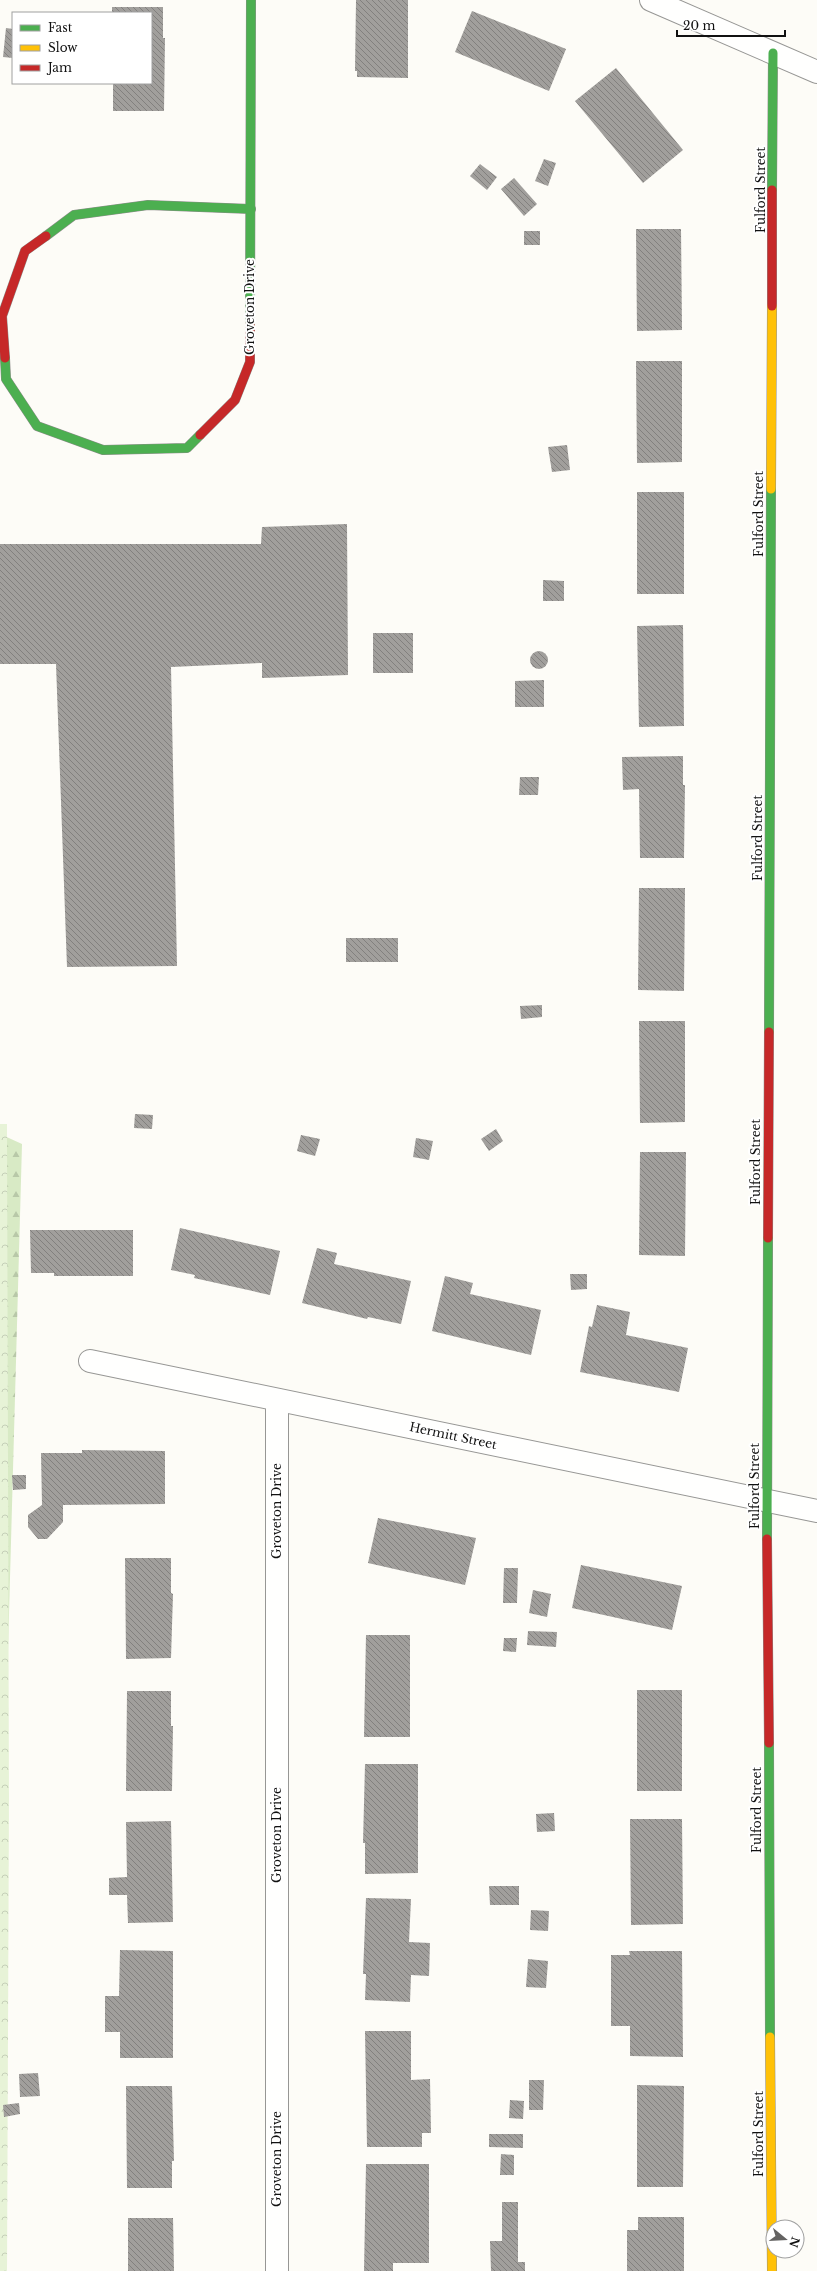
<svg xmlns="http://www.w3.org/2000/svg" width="817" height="2271" font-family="'Libre Baskerville',serif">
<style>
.forest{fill:url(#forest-firs)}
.park{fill:url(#park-crowns)}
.building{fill:url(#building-back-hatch)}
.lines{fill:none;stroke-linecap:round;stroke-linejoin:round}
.street-casing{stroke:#979795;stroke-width:24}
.fast-casing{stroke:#8e8d8b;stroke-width:10}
.slow-casing{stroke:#8e8d8b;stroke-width:10}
.jam-casing{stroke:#8e8d8b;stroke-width:10}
.street{stroke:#fffffe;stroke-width:22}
.fast{stroke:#4caf50;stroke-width:9}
.slow{stroke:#ffc107;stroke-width:9}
.jam{stroke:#c62828;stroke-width:9}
.labels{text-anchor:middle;stroke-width:4;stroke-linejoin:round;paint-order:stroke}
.street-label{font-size:12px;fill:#111;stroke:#fff}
</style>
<defs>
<pattern id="forest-firs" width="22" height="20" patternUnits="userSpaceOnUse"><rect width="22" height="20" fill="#d8eac5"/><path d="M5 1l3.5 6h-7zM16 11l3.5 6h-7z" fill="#b8c8a8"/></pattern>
<pattern id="park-crowns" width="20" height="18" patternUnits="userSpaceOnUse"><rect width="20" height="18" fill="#e7f3d7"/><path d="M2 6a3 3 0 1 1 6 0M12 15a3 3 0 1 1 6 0" fill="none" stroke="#c5cfb8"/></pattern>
<pattern id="building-back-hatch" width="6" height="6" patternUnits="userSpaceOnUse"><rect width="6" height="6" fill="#a19f9c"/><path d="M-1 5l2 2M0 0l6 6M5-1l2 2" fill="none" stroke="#82807e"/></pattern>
</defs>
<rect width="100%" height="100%" fill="#fdfcf7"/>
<path class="forest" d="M0,1134L22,1144L0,1940Z"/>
<path class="park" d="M0,1124H7L9,1801L7,2271H0Z"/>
<g class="building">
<path d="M356,0H408V78L357,77V71H355Z"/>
<path d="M112,7H163V38H165L164,111H113V83H151V13H112Z"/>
<path d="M472,11L566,49L549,91L455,52Z"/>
<path d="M6,28L13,29V58L3,57Z"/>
<path d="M616,68L683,150L643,183L575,101Z"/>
<path d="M544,159L556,163L548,186L535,181Z"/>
<path d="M480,164L497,177L487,190L470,176Z"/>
<path d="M514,178L537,204L524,216L501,189Z"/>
<path d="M636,229H681L682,330L637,331Z"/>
<rect x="524" y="231" width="16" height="14"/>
<path d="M636,361H682V462L637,463Z"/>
<path d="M567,445L570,470L552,472L548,447Z"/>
<rect x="637" y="492" width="47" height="102"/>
<path d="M347,524L348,675L262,678V663L171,667L177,966L67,967L56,664H0V544H261L262,527Z"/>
<path d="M543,580L564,581V601H543Z"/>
<path d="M683,625L684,726L639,727L637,626Z"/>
<rect x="373" y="633" width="40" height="40"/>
<circle cx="539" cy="660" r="9"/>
<path d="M544,680V707H515V681Z"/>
<path d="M683,756V785H685L684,858H640L639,789L623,790L622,757Z"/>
<path d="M520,777H539L538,795H519Z"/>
<path d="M639,888H685L684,991L638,990Z"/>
<rect x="346" y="938" width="52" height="24"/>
<path d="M542,1005V1017L521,1019L520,1006Z"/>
<path d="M639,1021H685V1122L640,1123Z"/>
<path d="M135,1114L153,1115L152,1129L134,1128Z"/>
<path d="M496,1129L503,1141L489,1151L481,1139Z"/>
<path d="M301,1135L320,1139L315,1156L297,1151Z"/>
<path d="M416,1138L433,1141L429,1160L413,1157Z"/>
<path d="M640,1152H686L685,1256L639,1255Z"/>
<path d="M180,1228L280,1251L270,1295L194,1278L195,1275L171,1270Z"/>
<path d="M30,1230H133V1276H54V1273H31Z"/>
<path d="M317,1248L337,1253L334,1264L411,1281L401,1324L368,1317L367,1319L302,1303Z"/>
<path d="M570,1274H587V1289L571,1290Z"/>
<path d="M445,1276L473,1283L470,1294L541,1310L531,1355L432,1331Z"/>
<path d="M597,1305L630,1312L626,1335L688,1348L679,1392L580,1372L589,1326L592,1327Z"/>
<path d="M82,1450L165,1451V1504L63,1505V1522L47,1539H38L28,1527V1515L42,1505L41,1453H82Z"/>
<path d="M12,1475H26V1489L13,1490Z"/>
<path d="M378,1518L476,1538L465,1585L368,1563Z"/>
<path d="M125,1558H171V1593L173,1594L171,1658L126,1659Z"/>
<path d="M581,1565L682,1586L672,1630L572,1608Z"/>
<path d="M504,1568H518L517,1603H503Z"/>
<path d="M533,1590L551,1594L547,1617L529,1613Z"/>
<path d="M528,1631L557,1632L556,1647L527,1645Z"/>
<path d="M366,1635H410V1737H364Z"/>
<path d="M504,1638H517L516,1652L503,1651Z"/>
<rect x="637" y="1690" width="45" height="101"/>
<path d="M127,1691H171V1726H173L172,1791H126Z"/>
<path d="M365,1764H418V1873L365,1874V1843H363Z"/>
<path d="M554,1813L555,1831L537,1832L536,1814Z"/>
<path d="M630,1819H682L683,1924L631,1925Z"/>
<path d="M171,1821L173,1922L128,1923L127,1895H109V1878L127,1877L126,1822Z"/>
<path d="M489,1886H519V1905H490Z"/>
<path d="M366,1898L411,1899L409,1942L430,1943L429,1976L411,1975L410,2002L365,2000L366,1974H363Z"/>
<path d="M531,1910L549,1911L548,1931L530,1930Z"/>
<path d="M120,1950L173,1951V2058H120V2032H105V1996H119Z"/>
<path d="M629,1951H682L683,2057L630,2056V2026H611V1955H630Z"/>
<path d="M528,1959L548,1961L546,1988L526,1987Z"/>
<path d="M365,2031H411V2080L430,2079L431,2133H422V2147H367Z"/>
<path d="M38,2073L40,2096L20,2097L19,2074Z"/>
<path d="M529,2080H544L543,2110H529Z"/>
<path d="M637,2085L684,2086L683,2187H637Z"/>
<path d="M126,2086H172L174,2161H172V2188H127Z"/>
<path d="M510,2100L524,2101L523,2119L509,2118Z"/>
<path d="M19,2103L20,2114L4,2117L3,2105Z"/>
<path d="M489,2134H523V2148L489,2147Z"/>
<path d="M501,2154L514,2155V2175H500Z"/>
<path d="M366,2164H429V2263H393V2271H364Z"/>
<path d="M502,2202H518V2262H525V2271H491L490,2241H502Z"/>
<path d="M638,2217H684V2271H627V2230H638Z"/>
<path d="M128,2218H173L174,2271H128Z"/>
</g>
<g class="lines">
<g class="street-casing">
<g id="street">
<path d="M651,0L817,72"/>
<path d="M90,1361L817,1511"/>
<path d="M277,2271V1400"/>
</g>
</g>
<g class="fast-casing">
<g id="fast">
<path d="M772,190L773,53"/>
<path d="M46,236L74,215L148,205L251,209"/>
<path d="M250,324L251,0"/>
<path d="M5,358L6,379L37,426L103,450L187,448L200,435"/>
<path d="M769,1032L771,489"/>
<path d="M767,1539L768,1238"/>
<path d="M769,1743L770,2037"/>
</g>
</g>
<g class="slow-casing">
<g id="slow">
<path d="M771,489L772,306"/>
<path d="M770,2037L772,2271"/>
</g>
</g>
<g class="jam-casing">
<g id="jam">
<path d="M772,306V190"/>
<path d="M5,358L2,316L25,251L46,236"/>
<path d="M200,435L235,400L250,362V324"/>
<path d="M768,1238L769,1032"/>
<path d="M767,1539L769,1743"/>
</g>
</g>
<use href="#street" class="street"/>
<use href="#fast" class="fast"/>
<use href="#slow" class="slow"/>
<use href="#jam" class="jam"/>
</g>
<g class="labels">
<g class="street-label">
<text transform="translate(761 190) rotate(-90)" y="4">Fulford Street</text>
<text transform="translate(250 307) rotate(-90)" y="4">Groveton Drive</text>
<text transform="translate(759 514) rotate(-90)" y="4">Fulford Street</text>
<text transform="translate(758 838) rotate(-90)" y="4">Fulford Street</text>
<text transform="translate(756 1162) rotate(-90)" y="4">Fulford Street</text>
<text transform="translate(453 1436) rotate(12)" y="4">Hermitt Street</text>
<text transform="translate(755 1486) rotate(-90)" y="4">Fulford Street</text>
<text transform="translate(277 1511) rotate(-90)" y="4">Groveton Drive</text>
<text transform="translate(757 1810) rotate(-90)" y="4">Fulford Street</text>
<text transform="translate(277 1835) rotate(-90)" y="4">Groveton Drive</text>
<text transform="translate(759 2134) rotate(-90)" y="4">Fulford Street</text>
<text transform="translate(277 2159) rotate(-90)" y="4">Groveton Drive</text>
</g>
</g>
<rect x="12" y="12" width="140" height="72" fill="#ffffff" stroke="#a0a0a0"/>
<rect x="20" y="25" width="20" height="6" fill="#4caf50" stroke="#a0a0a0"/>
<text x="48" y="32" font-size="12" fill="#111111">Fast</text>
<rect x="20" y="45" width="20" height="6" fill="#ffc107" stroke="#a0a0a0"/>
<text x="48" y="52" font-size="12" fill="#111111">Slow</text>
<rect x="20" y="65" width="20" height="6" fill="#c62828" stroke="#a0a0a0"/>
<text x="48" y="72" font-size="12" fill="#111111">Jam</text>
<g transform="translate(785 2239) rotate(108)"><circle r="19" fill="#ffffff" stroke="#a0a0a0"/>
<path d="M0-3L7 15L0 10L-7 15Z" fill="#646362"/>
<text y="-6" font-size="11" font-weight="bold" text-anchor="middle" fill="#111111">N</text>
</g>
<path d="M677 30v6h108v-6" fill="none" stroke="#111111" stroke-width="2"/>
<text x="683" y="30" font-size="12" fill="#111111" stroke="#ffffff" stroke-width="3" paint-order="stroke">20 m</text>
</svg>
